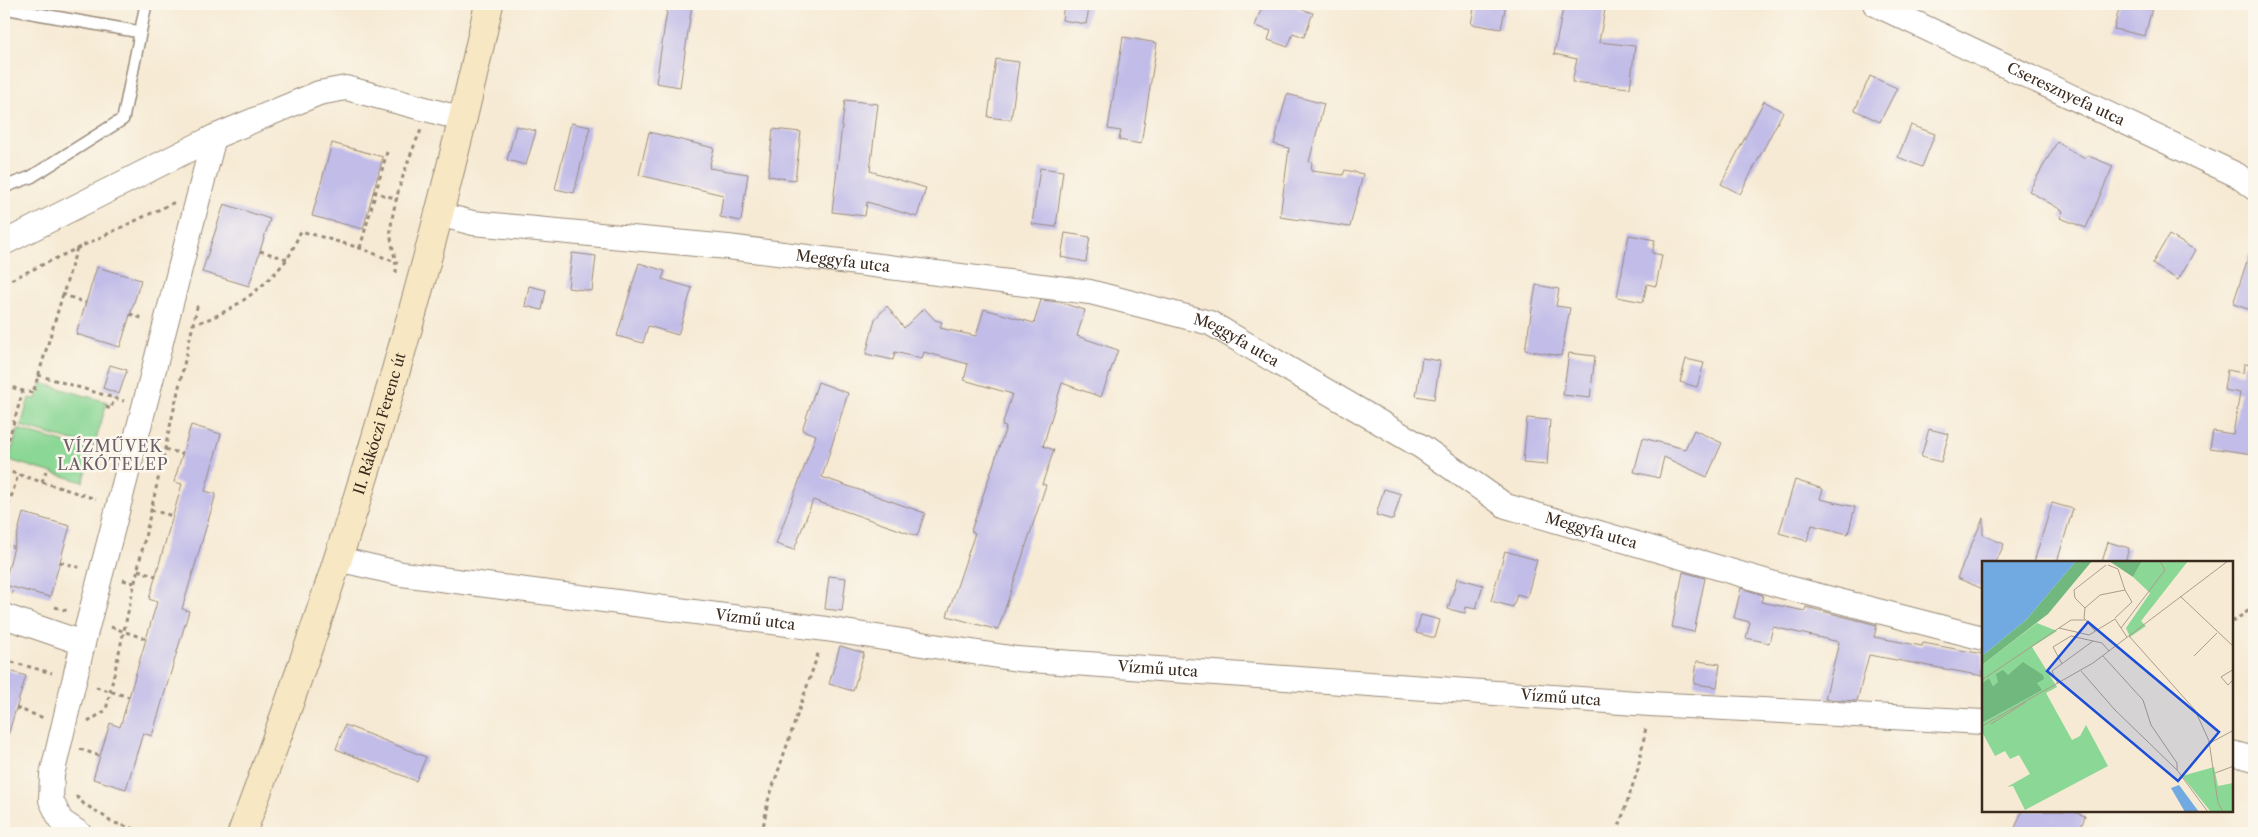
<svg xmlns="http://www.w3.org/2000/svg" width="2258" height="837" font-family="'Libre Caslon Text',serif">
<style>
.green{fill:#8bd795;stroke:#63805a}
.building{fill:#c1bce8}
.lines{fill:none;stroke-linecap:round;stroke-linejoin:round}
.service-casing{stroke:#988a79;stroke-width:14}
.minor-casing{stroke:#988a79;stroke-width:26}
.secondary-casing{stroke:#988a79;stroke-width:30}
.path{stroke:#988a79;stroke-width:3;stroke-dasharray:4 4;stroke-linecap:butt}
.service{stroke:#fff;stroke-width:11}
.minor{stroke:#fff;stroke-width:24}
.secondary{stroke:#f7e8c3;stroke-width:28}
.labels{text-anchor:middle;stroke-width:5;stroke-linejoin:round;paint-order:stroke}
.street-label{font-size:15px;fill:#3b2a1e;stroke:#fbf7ec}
.neighbourhood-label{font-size:16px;letter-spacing:1px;fill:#6a5d65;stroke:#fbf7ec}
.inset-road{fill:none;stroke:#ab9d8b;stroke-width:1}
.view{fill:#1d4ed8;fill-opacity:0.15;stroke:#1d4ed8;stroke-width:2.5}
.inset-edge{fill:none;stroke:#3b2a1e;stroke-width:2.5}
</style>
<rect width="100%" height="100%" fill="#fbf7ec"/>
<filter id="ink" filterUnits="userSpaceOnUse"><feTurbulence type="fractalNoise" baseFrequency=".02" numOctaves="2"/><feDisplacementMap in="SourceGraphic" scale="10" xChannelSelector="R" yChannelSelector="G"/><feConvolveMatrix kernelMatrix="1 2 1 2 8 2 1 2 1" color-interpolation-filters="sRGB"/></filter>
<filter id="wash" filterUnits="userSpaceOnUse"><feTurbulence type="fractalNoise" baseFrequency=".0096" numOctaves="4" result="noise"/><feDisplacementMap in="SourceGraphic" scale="20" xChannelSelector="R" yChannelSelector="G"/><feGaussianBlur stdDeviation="1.12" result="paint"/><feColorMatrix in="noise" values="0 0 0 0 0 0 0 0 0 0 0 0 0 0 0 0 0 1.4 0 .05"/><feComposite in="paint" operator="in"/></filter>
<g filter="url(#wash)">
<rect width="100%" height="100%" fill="#f6ead4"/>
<g class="green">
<path d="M41,383L107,402L94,447L21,426L29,398L36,399Z"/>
<path d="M18,429L93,451L83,482L9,460Z"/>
</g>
<g id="blocks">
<g class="building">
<path d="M668,4H692L680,87L656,83Z"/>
<path d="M1064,4H1090L1086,24L1062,20Z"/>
<path d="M1263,4H1286L1313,13L1304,37L1293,33L1288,47L1268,40L1271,31L1255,26Z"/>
<path d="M1475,4H1506L1501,29L1471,24Z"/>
<path d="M1564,4H1606L1599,42L1635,46L1630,88L1572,82L1577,59L1554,54Z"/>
<path d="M2120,4H2153L2145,36L2114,29Z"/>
<path d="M1123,37L1157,43L1141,144L1119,140L1121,131L1108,129Z"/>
<path d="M996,59L1019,62L1011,120L988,117Z"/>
<path d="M1870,76L1897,88L1880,122L1855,110Z"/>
<path d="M1287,94L1324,104L1309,162L1312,163L1311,171L1343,175L1345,170L1363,174L1350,227L1280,217L1289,148L1274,144Z"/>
<path d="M845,100L878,104L870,171L926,188L917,217L867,202L865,216L832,212Z"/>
<path d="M1764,101L1783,112L1740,194L1721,184Z"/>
<path d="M571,123L590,127L574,193L555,189Z"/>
<path d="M1911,125L1935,134L1922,167L1898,157Z"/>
<path d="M516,126L536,131L526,165L507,160Z"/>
<path d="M773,129L801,132L795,180L768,176Z"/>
<path d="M649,132L714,148L709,168L748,174L741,221L720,217L723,195L639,175Z"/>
<path d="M2057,142L2085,159L2086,155L2113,166L2086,228L2060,218L2063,211L2029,191Z"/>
<path d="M332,143L383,157L363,229L312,216Z"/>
<path d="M1040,168L1063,171L1056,227L1032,224Z"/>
<path d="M224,204L270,219L249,286L202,272Z"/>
<path d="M1065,233L1090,237L1086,262L1061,257Z"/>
<path d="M1629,235L1655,240L1652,253L1662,255L1656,286L1647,284L1643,302L1617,297Z"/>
<path d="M2169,235L2195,250L2178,280L2152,264Z"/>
<path d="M2251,249H2254V311L2233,304Z"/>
<path d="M572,253L596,256L592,291L568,288Z"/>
<path d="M639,263L665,271L662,279L692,288L678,335L648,326L643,343L617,336Z"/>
<path d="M97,267L141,280L120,347L76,334Z"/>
<path d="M1536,285L1559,289L1556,306L1570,308L1561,356L1525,350Z"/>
<path d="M529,286L546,290L542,310L525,306Z"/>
<path d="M1041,300L1058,302L1085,310L1077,336L1118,350L1101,397L1062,383L1043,446L1054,450L1042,484L1046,485L998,630L947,616L975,533L971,531L1006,427L1002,426L1012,394L964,380L968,364L924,352L922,359L895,352L893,360L866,354L875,319L887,306L904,328L924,308L935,320L942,322L940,328L976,336L984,309L1034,323Z"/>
<path d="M1569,353L1595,356L1590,398L1563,395Z"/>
<path d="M1422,358L1440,361L1434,399L1416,396Z"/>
<path d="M1686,359L1704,363L1697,387L1680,382Z"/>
<path d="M2244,364L2254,365V454L2210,448L2213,431L2233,434L2240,393L2224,390L2227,370L2243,373Z"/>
<path d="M110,365L127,370L119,394L103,388Z"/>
<path d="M818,382L848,393L822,477L925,513L917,536L813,500L794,550L776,544L816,435L802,430Z"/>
<path d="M1527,418L1550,420L1547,465L1523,463Z"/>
<path d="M191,425L221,434L205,491L216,494L182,609L189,611L162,702L152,736L143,733L126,789L93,779L110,723L120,727L157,602L149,599L182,484L174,482Z"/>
<path d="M1929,429L1949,434L1941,462L1921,457Z"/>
<path d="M1694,430L1722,443L1707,477L1664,457L1659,478L1634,472L1643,438L1685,449Z"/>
<path d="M1795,480L1823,489L1820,499L1855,507L1848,534L1812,525L1807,541L1779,533Z"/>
<path d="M1384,489L1401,494L1393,520L1376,515Z"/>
<path d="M2052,503L2073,509L2057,562H2034Z"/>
<path d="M23,513L70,526L50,597L4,585Z"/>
<path d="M1983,518V535L2004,544L1996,562H1983V589L1957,578Z"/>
<path d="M2108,542L2129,548L2125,562H2102Z"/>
<path d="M1505,551L1537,560L1527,597L1517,594L1513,607L1491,601Z"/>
<path d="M1683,572L1705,578L1694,632L1672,627Z"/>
<path d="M829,576L846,578L842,611L825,609Z"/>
<path d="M1457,578L1483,585L1476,609L1466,607L1465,613L1448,609Z"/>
<path d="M1741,588L1763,595L1761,602L1805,611L1806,607L1877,625L1874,637L1922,646L1923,643L1983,654V676L1869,655L1857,701L1825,699L1839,642L1773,627L1769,643L1746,638L1750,622L1734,618Z"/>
<path d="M1421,615L1440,620L1435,638L1416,633Z"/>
<path d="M840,646L864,653L853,691L829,684Z"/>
<path d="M1697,661L1720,664L1717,687L1694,684Z"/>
<path d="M4,669L26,676L8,735L4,734Z"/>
<path d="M345,725L426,757L416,781L336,749Z"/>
<path d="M2022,811H2072L2085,816L2079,833H2013Z"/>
</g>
</g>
</g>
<g filter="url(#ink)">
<use href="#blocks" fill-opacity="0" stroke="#988a79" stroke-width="1"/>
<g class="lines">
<g class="service-casing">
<g id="service">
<path d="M4,8L140,32"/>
<path d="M4,187L31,177L123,119L146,4"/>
</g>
</g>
<g class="minor-casing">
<g id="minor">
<path id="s1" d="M1875,4L2237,175L2254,188"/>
<path id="s2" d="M438,214L473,223L728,247L1090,292L1210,323L1422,447L1506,506L1785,587L1983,638"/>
<path d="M4,243L214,137L319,93L346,88L463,119"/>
<path id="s3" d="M338,559L402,574L826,629L1017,659L1650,704L1983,722"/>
<path d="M4,616L83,643"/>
<path d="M2232,753L2254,759"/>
<path d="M79,833L61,821L51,800L52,775L83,643L214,137"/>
</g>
</g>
<g class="secondary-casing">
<g id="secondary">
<path id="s4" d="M242,833C343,563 428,285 489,4"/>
</g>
</g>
<g class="path">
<path d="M373,192L398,199"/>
<path d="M360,248L387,152"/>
<path d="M260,251L287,259"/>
<path d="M396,273C397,257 389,242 391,227C394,198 409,156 421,130"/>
<path d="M4,283L175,202"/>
<path d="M62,294L86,303"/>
<path d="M130,314L144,319"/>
<path d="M192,324C226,317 266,287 287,259C293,251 296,240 301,231L360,248L398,263"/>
<path d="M38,375L124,401"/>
<path d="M5,385L23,391"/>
<path d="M106,407L111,409L114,398"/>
<path d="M165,449L183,454"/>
<path d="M4,455L23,391L33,393L77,248"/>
<path d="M4,470L96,499"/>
<path d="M42,482L46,471"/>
<path d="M151,510L173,516"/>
<path d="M4,520L18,475"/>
<path d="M4,544L13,547"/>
<path d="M60,562L81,568"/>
<path d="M138,570L156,576"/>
<path d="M123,580L134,583"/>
<path d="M4,590L13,593"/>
<path d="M55,607L68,611"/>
<path d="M2232,622L2254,607"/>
<path d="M111,627L146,639"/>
<path d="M4,660L52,673"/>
<path d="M96,687L129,697"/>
<path d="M16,708L44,718"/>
<path d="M88,722L106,710L197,307L194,305"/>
<path d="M80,749L100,756"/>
<path d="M76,796L84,804L101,814L111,822L149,833"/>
<path d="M762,833L768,801L819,651"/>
<path d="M1617,833L1638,769L1646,727"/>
</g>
<use href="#service" class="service"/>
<use href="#minor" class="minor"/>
<use href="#secondary" class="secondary"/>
</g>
</g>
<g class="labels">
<g class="street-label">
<text dy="5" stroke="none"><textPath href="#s1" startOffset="211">Cseresznyefa utca</textPath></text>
<text dy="5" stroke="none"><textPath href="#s2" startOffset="408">Meggyfa utca</textPath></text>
<text dy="5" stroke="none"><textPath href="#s2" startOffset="812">Meggyfa utca</textPath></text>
<text dy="5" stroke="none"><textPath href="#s4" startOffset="432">II. Rákóczi Ferenc út</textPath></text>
<text dy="5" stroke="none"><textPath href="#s2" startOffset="1218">Meggyfa utca</textPath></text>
<text dy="5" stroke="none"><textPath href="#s3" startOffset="422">Vízmű utca</textPath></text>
<text dy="5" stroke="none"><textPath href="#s3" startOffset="828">Vízmű utca</textPath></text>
<text dy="5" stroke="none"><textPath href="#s3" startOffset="1232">Vízmű utca</textPath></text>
</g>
<g class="neighbourhood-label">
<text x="113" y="452">VÍZMŰVEK<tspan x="113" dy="18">LAKÓTELEP</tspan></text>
</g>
</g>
<g transform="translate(1982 561)">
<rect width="251" height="251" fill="#f6ead4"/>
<path d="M160,0H206L159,60L164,65L148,76L144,67L168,32L151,16ZM55,62L75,70L50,86L75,126L64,132L90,179L98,175L104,164L126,205L43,249L31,225L25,226L48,213L37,194L28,198L23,190L13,195L0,171V162L59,129L55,122L26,114L11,125L7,117L0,122V104ZM232,206L236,225L251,222V251H229L200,215Z" fill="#8bd795"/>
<path d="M94,0H110L66,53L0,104V95L44,59ZM127,0H160L151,16ZM41,101L61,114L62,118L55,122L60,129L0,162V122L7,117L11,125L16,121L14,113L21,109L26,114Z" fill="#70b87e"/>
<path d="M0,0H94L44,59L0,95ZM197,224L217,251H203L189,227Z" fill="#70aae0"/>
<path class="inset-road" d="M126,4L136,8L143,29M198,35L252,86M103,47L93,37L92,29L124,4M77,67L89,59H103M139,67L183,9L178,0M113,70L102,57L103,47L118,34L143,29L150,41L133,57M147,75L213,149L227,180L236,242L241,251M121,95L161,139L169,164L195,202V209M212,95L235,72M80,103L71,86L89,75L120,82L127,90M252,108L239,116L246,124L252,118M99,110L133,149L195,209L226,251M0,119L77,67L107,74L133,58L145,76M76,123L70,110L111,80M9,163L44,141M0,165L111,102L246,0M228,182L252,169M233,212L252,205"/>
<path class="view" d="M106,61L237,171L196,220L65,110Z"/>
<rect width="251" height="251" class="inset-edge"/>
</g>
<rect width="2258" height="837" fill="none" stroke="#fbf7ec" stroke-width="20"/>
</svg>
